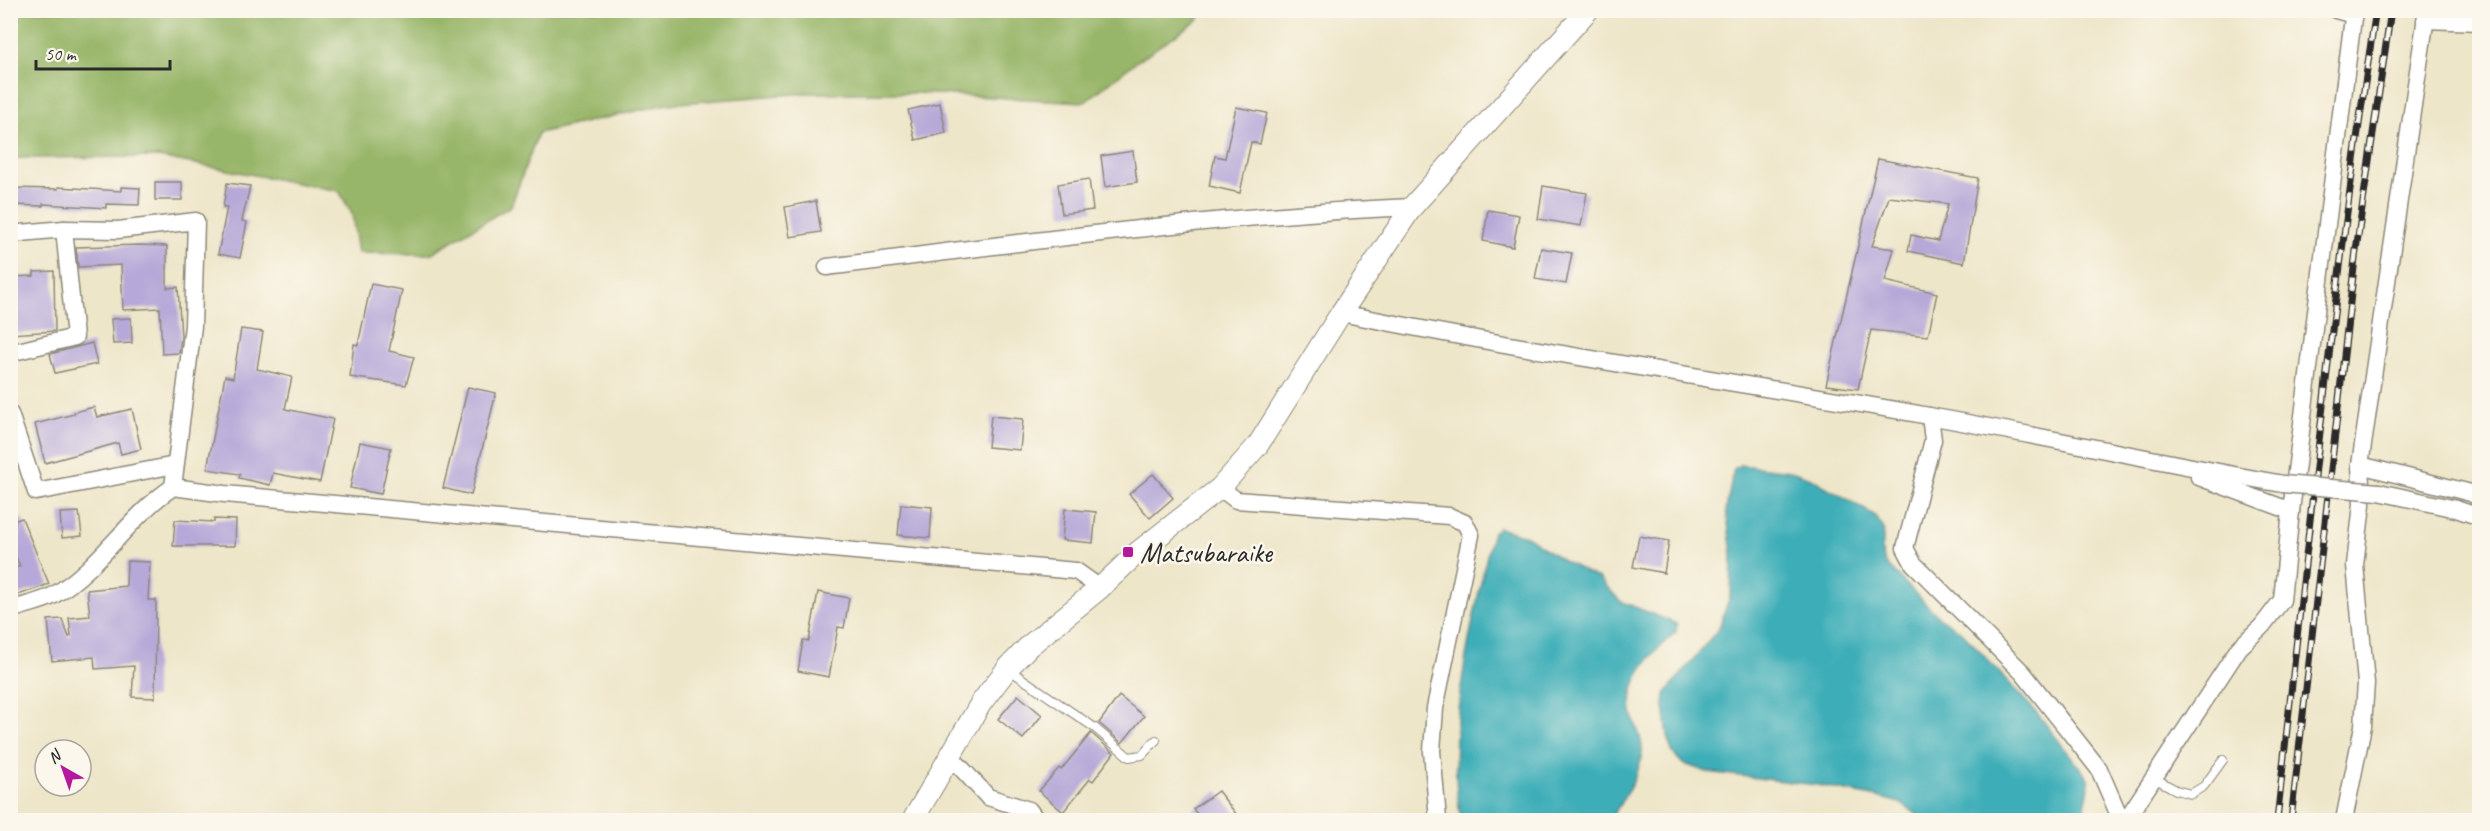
<svg xmlns="http://www.w3.org/2000/svg" width="2490" height="831" font-family="Caveat,sans-serif">
<style>
.forest{fill:#98b669;stroke:#62704a;stroke-width:1.5}
.water{fill:#3daeb8;stroke:#346c72;stroke-width:1.5}
.building{fill:#b6a8d8}
.lines{fill:none;stroke-linecap:round;stroke-linejoin:round}
.service-casing{stroke:#8c887a;stroke-width:10}
.minor-casing{stroke:#8c887a;stroke-width:19}
.tertiary-casing{stroke:#8c887a;stroke-width:23}
.service{stroke:#fff;stroke-width:8}
.minor{stroke:#fff;stroke-width:16}
.tertiary{stroke:#fff;stroke-width:21}
.rail-casing{stroke:#2b2b2b;stroke-width:7}
.rail{stroke:#fbf7ec;stroke-width:4.5;stroke-dasharray:14;stroke-linecap:butt}
.minor-bridge-casing{stroke:#8c887a;stroke-width:19;stroke-linecap:butt}
.minor-bridge{stroke:#fff;stroke-width:16}
.poi-dot{fill:#b5179e;stroke:#fbf7ec;stroke-width:2}
.labels{text-anchor:middle;stroke-width:5;stroke-linejoin:round;paint-order:stroke}
.poi-label{font-size:28px;fill:#2b2b2b;stroke:#fbf7ec;text-anchor:start}
</style>
<rect width="100%" height="100%" fill="#fbf7ec"/>
<filter id="ink" filterUnits="userSpaceOnUse"><feTurbulence type="fractalNoise" baseFrequency=".0167" numOctaves="2"/><feDisplacementMap in="SourceGraphic" scale="12" xChannelSelector="R" yChannelSelector="G"/><feConvolveMatrix kernelMatrix="1 2 1 2 8 2 1 2 1" color-interpolation-filters="sRGB"/></filter>
<filter id="wash" filterUnits="userSpaceOnUse"><feTurbulence type="fractalNoise" baseFrequency=".008" numOctaves="4" result="noise"/><feDisplacementMap in="SourceGraphic" scale="24" xChannelSelector="R" yChannelSelector="G"/><feGaussianBlur stdDeviation="1.35" result="paint"/><feColorMatrix in="noise" values="0 0 0 0 0 0 0 0 0 0 0 0 0 0 0 0 0 1.4 0 .05"/><feComposite in="paint" operator="in"/></filter>
<g filter="url(#wash)">
<rect width="100%" height="100%" fill="#eee6c9"/>
<path class="forest" d="M10,11L1199,10V19L1133,64L1085,102L917,93H807L667,104L538,133L511,206L430,254L358,253L352,214L339,191L158,157L11,158Z"/>
<g class="water">
<path d="M1740,465L1791,471L1811,478L1874,515L1884,529L1882,550L1885,563L1939,617L1963,633L2037,713L2088,778C2091,792 2084,805 2081,820H1926L1900,803L1877,797L1817,785L1707,772L1682,763L1673,753L1669,743L1664,707L1665,694L1719,628L1731,593L1732,554L1726,509L1734,469Z"/>
<path d="M1499,528L1526,536L1564,561L1600,579L1620,601L1677,624L1676,632C1655,650 1631,674 1631,704C1631,721 1644,737 1642,754C1639,778 1622,800 1610,820H1461C1449,754 1458,696 1471,630C1478,597 1484,564 1493,532Z"/>
</g>
<g id="blocks">
<g class="building">
<path d="M940,103L946,133L915,140L908,110Z"/>
<path d="M1236,107L1267,113L1260,144L1251,142L1240,193L1209,186L1215,156L1225,158Z"/>
<path d="M1133,151L1137,182L1105,187L1101,156Z"/>
<path d="M1878,159L1978,178L1964,263L1908,251L1911,235L1938,241L1948,204L1889,197L1872,246L1894,249L1885,281L1937,293L1928,336L1871,330L1858,389L1826,385Z"/>
<path d="M1089,179L1093,210L1062,214L1058,184Z"/>
<rect x="155" y="182" width="27" height="18"/>
<path d="M227,183L250,186L242,221L247,222L240,258L218,254L227,207H223Z"/>
<path d="M1543,186L1587,193L1581,226L1538,219Z"/>
<path d="M58,187L121,191V187L140,188L139,205L106,204V208L43,204V206L10,205V188L58,189Z"/>
<path d="M816,201L821,232L790,237L785,207Z"/>
<path d="M1488,210L1519,215L1513,247L1483,241Z"/>
<path d="M140,245L167,246V288L178,287L181,337L179,353L162,354L160,308L123,310L121,265L78,267L76,247Z"/>
<path d="M1541,248L1572,253L1566,284L1535,279Z"/>
<path d="M54,271L55,331L10,334V277L34,276V272Z"/>
<path d="M371,284L402,290L389,351L414,357L406,385L350,377L354,344L358,345Z"/>
<path d="M131,318L132,343L113,344L111,319Z"/>
<path d="M241,329L263,332L257,369L292,377L285,409L333,419L320,482L273,473L270,485L239,478L240,474L207,469L225,376L233,378Z"/>
<path d="M92,343L97,364L55,373L50,354Z"/>
<path d="M468,387L496,393L471,495L443,488Z"/>
<path d="M94,407L97,417L132,409L141,449L121,454L118,443L45,463L35,424L74,414V412Z"/>
<path d="M991,416L1023,419L1020,450L988,447Z"/>
<path d="M360,442L391,448L381,494L350,488Z"/>
<path d="M1153,474L1173,498L1150,518L1129,494Z"/>
<path d="M901,504L932,507L930,538L898,535Z"/>
<path d="M1065,509L1096,512L1093,543L1062,540Z"/>
<path d="M79,512L82,536L62,538L60,513Z"/>
<path d="M22,518L49,584L10,598V570L20,566L10,543V522Z"/>
<path d="M214,519L236,520L235,546H173L175,520L214,522Z"/>
<path d="M1639,536L1669,541L1664,573L1633,567Z"/>
<path d="M127,561L150,562L148,600H156L155,698L132,697L134,666L95,669L94,657L52,661L48,620L62,619L69,637L71,636L69,618L90,616L87,590L126,586Z"/>
<path d="M818,592L849,598L844,628L838,627L829,677L798,671L803,640L809,641Z"/>
<path d="M1018,695L1042,715L1023,739L998,719Z"/>
<path d="M1119,696L1144,716L1122,743L1099,723Z"/>
<path d="M1091,733L1114,753L1093,781L1090,779L1063,812L1039,791L1059,768L1061,770Z"/>
<path d="M1218,791L1241,820H1202L1193,809Z"/>
</g>
</g>
</g>
<g filter="url(#ink)">
<use href="#blocks" fill-opacity="0" stroke="#8c887a" stroke-width="1.5"/>
<g class="lines">
<g class="service-casing">
<g id="service">
<path d="M1008,669L1095,728L1129,757L1142,755L1156,740"/>
<path d="M2154,778L2176,790L2191,794L2204,786L2223,760"/>
</g>
</g>
<g class="minor-casing">
<g id="minor">
<path d="M2336,10L2354,15"/>
<path d="M2425,20L2480,22"/>
<path d="M10,234L64,229L118,230L196,221L193,326L173,487"/>
<path d="M827,267C1021,243 1216,215 1412,207"/>
<path d="M1341,313C1536,353 1733,381 1929,416C2047,437 2164,463 2283,484"/>
<path d="M10,353L75,337L64,229"/>
<path d="M10,414L36,492L175,465"/>
<path d="M1930,416L1933,440L1905,548L1913,563L2023,673L2099,769L2121,820"/>
<path d="M2360,465L2471,493L2480,498"/>
<path d="M1220,488L1236,500L1449,516L1465,523L1471,535L1435,708L1432,751L1438,820"/>
<path d="M2379,492L2456,509L2480,517"/>
<path d="M2291,511L2354,10"/>
<path d="M10,610C24,605 42,602 54,595C101,567 128,517 173,487L225,494L1076,571L1100,588"/>
<path d="M951,757L988,797L1029,810L1035,818L1033,820"/>
<path d="M2126,820L2239,648L2262,626L2282,600L2291,511L2199,477"/>
<path d="M2344,820L2363,726L2366,683L2355,565L2362,504L2360,465L2427,10"/>
</g>
</g>
<g class="tertiary-casing">
<path id="tertiary" d="M913,820L981,703L1007,669L1029,646L1100,588L1138,552L1220,488L1258,445L1341,313L1412,207L1588,10"/>
</g>
<use href="#service" class="service"/>
<use href="#minor" class="minor"/>
<use href="#tertiary" class="tertiary"/>
<g class="rail-casing">
<g id="rail">
<path d="M2277,820C2307,550 2334,279 2376,10"/>
<path d="M2291,820L2356,250L2391,10"/>
</g>
</g>
<use href="#rail" class="rail"/>
<g class="minor-bridge-casing">
<path id="minor-bridge" d="M2283,484L2379,492"/>
</g>
<use href="#minor-bridge" class="minor-bridge"/>
</g>
</g>
<rect class="poi-dot" x="1122" y="546" width="12" height="12" rx="3"/>
<g class="labels">
<g class="poi-label">
<text x="1140" y="562">Matsubaraike</text>
</g>
</g>
<rect width="2490" height="831" fill="none" stroke="#fbf7ec" stroke-width="36"/>
<g transform="translate(63 768) rotate(320)"><circle r="28" fill="#fbf7ec" stroke="#a8a59f" stroke-width="1.5"/>
<path d="M0-4.5L10 22L0 15L-10 22Z" fill="#b5179e"/>
<text y="-9" font-size="16" font-weight="bold" text-anchor="middle" fill="#2b2b2b">N</text>
</g>
<path d="M36 60v9h134v-9" fill="none" stroke="#2b2b2b" stroke-width="3"/>
<text x="45" y="60" font-size="18" fill="#2b2b2b" stroke="#fbf7ec" stroke-width="4.5" paint-order="stroke">50 m</text>
</svg>
